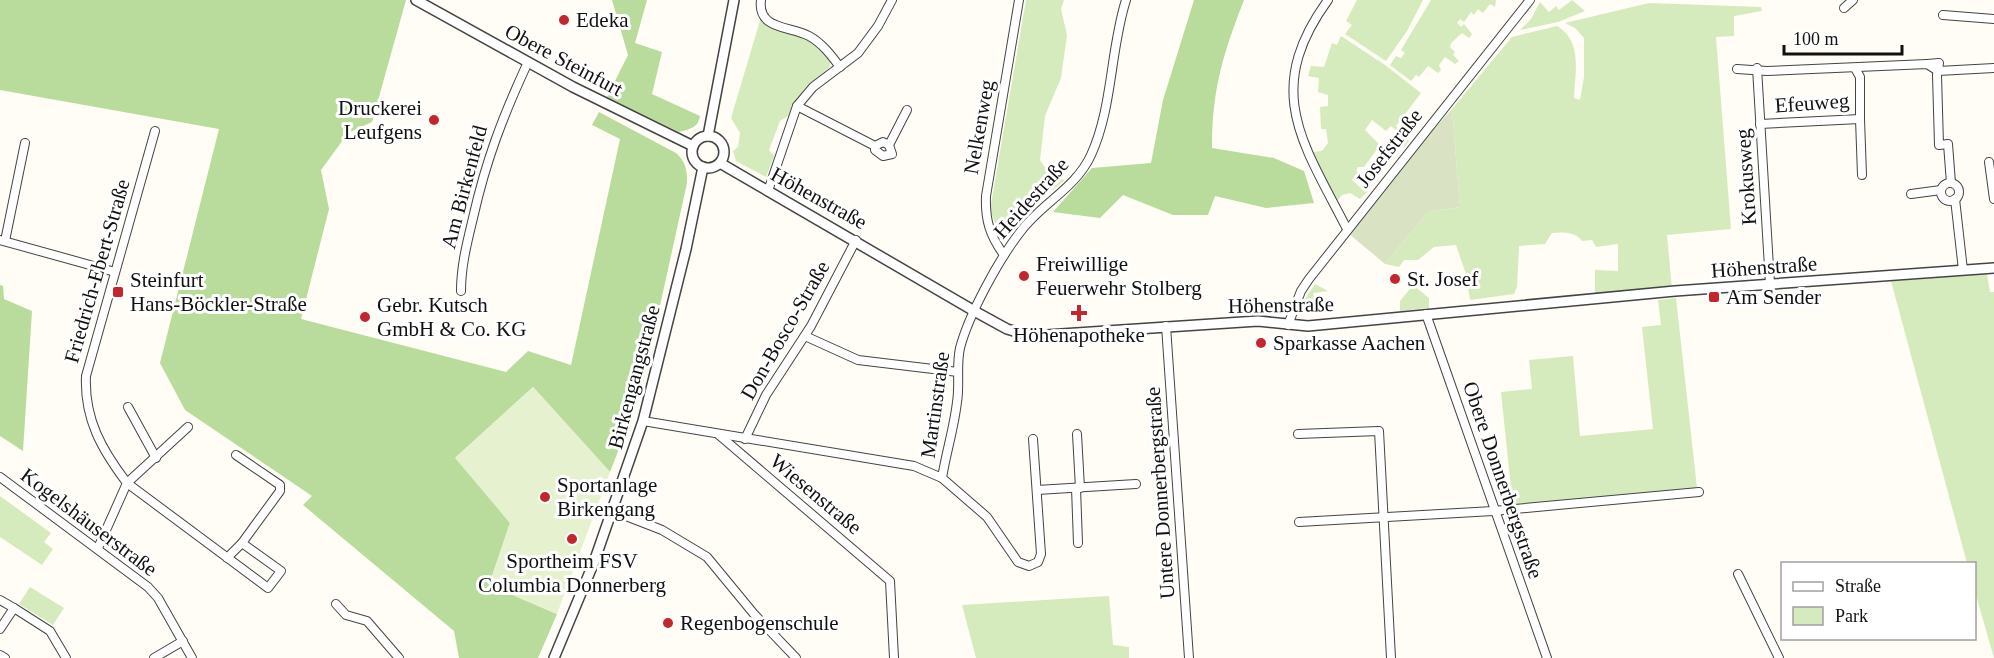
<svg xmlns="http://www.w3.org/2000/svg" width="1994" height="658" font-family="'Times New Roman',serif">
<style>
.green{fill:#d5ebbd}
.forest{fill:#b9dc9c}
.cemetery{fill:#d9e3c4}
.pitch{fill:#e6f2cf}
.lines{fill:none;stroke-linecap:round;stroke-linejoin:round}
.minor-casing{stroke:#444;stroke-width:10}
.tertiary-casing{stroke:#444;stroke-width:12}
.minor{stroke:#fff;stroke-width:8}
.tertiary{stroke:#fff;stroke-width:9}
.poi-dot{fill:#c4262e;stroke:#fff;stroke-width:2}
.labels{text-anchor:middle;stroke-width:6;stroke-linejoin:round;paint-order:stroke}
.poi-label{font-size:21px;fill:#111;stroke:#fff;text-anchor:start}
.street-label{font-size:21px;fill:#111;stroke:#fff}
</style>
<rect width="100%" height="100%" fill="#fffdf5"/>
<g class="green">
<path d="M1026,0H1064L1061,9L1067,35L1061,78L1045,116L1040,160L1051,177L1065,180L1027,210L1002,241L990,210Z"/>
<path d="M1357,0H1423L1407,31L1386,61L1345,34L1352,25L1346,21Z"/>
<path d="M1431,0H1496L1495,7L1490,4L1483,13L1478,9L1474,15L1471,12L1464,22L1460,19L1457,23L1461,27L1464,24L1472,34L1469,38L1462,33L1451,43L1450,47L1455,52L1453,55L1459,61L1455,64L1445,57L1439,65L1441,70L1438,73L1428,66L1419,77L1416,75L1411,81L1390,65L1396,56L1401,58L1405,53L1401,50Z"/>
<path d="M1572,0L1585,11L1558,22L1520,30L1531,19L1540,2L1549,12L1556,6L1559,10Z"/>
<path d="M1649,3L1761,7L1762,11L1734,16V36L1716,37L1731,229L1667,235L1672,289L1595,295V270L1618,271V244L1596,247L1592,240L1582,241C1576,232 1562,232 1552,233L1545,244L1519,246L1517,287L1514,294L1470,300L1466,274L1456,245L1434,247L1418,260H1404L1399,267L1385,264L1428,212L1460,207L1452,109L1512,37L1557,26C1583,42 1575,72 1574,98L1580,100L1584,77V38L1575,28L1565,23Z"/>
<path d="M761,17L808,38L831,59L829,68L805,88L788,116L780,121L769,150L774,156L766,177L736,161L733,151L738,147L740,133L731,118Z"/>
<path d="M1341,36L1385,65L1421,93L1396,126L1409,141L1405,146L1392,135L1396,130L1391,126L1386,131L1372,120L1365,130L1380,145L1364,167H1358L1356,170L1358,172L1352,180L1363,190L1366,187L1369,190L1360,199L1350,193L1342,195L1337,201L1313,152L1322,151L1328,143L1326,129H1321L1320,107L1328,106V95L1318,92L1319,78L1308,76L1311,66L1324,67L1332,43L1337,45Z"/>
<path d="M1987,274L1990,292H1994V658L1975,592L1974,564L1967,563L1891,281Z"/>
<path d="M1315,284L1328,291L1313,293L1314,299L1327,298L1326,311L1302,313L1304,301Z"/>
<path d="M1413,285L1429,298V308L1400,311V301Z"/>
<path d="M1676,298L1697,488L1513,508L1501,392L1532,389L1529,360L1573,356L1580,436L1653,429L1642,327L1661,325L1658,300Z"/>
<path d="M0,496L51,533L44,542L53,549L42,565L0,537Z"/>
<path d="M30,587L64,608L53,625L19,604Z"/>
<path d="M1109,596L1113,645L1129,647V658H976L962,605Z"/>
</g>
<g class="forest">
<path d="M0,0H406L372,122L348,133L321,170L329,209L301,319L506,372L528,351L571,365L620,139L592,125L599,112L676,153C686,162 687,170 687,183L641,392L610,472L533,387L456,457L510,523L489,585L557,614L538,658H459L454,631L303,505L312,496L185,410L160,363L219,129L0,90Z"/>
<path d="M612,0H647L635,43L662,52L652,94L700,116C698,128 690,129 679,132L607,97L628,55Z"/>
<path d="M1194,0H1244C1223,54 1212,89 1212,148L1274,158L1304,171L1314,203L1266,208L1215,196L1208,215H1173L1123,195L1100,218L1053,212L1092,168L1151,163L1163,100Z"/>
<path d="M0,285L3,286L4,299L32,311L23,451L0,436Z"/>
</g>
<path class="cemetery" d="M1452,109L1460,207L1428,212L1385,264L1348,233L1398,169Z"/>
<path class="pitch" d="M533,387L610,472L557,614L489,585L510,523L455,458Z"/>
<g class="lines">
<g class="minor-casing">
<g id="minor">
<path d="M761,0C757,30 791,26 809,36C822,43 831,55 840,67"/>
<path d="M1328,0C1262,91 1303,143 1347,229"/>
<path d="M1844,8L1853,0"/>
<path d="M1943,15L1994,19"/>
<path d="M1927,64L1939,63L1937,75L1939,145L1948,144L1951,183"/>
<path d="M1757,68L1770,284"/>
<path d="M1737,69L1767,71L1927,64L1938,71L1994,68"/>
<path d="M797,106L875,146V150L883,156L892,154L889,145L883,142L875,146"/>
<path d="M1860,119L1862,175"/>
<path d="M1760,124L1860,119V77L1855,68"/>
<path d="M889,145L907,110"/>
<path d="M1989,162L1994,199"/>
<circle cx="1950" cy="192" r="9"/>
<path d="M768,191L797,106L813,87L858,53L878,26L892,0"/>
<path d="M1911,194L1941,190"/>
<path d="M1955,199L1963,270"/>
<path d="M0,240L115,272"/>
<path d="M5,241L25,143"/>
<path d="M1004,255C990,236 985,220 986,196L1019,0"/>
<path d="M461,291C461,266 467,243 473,218C486,160 503,116 528,62"/>
<path d="M1426,314L1547,658"/>
<path d="M1288,325L1301,291L1309,279L1530,0"/>
<path d="M1166,326L1189,658"/>
<path d="M805,336L858,360L958,372"/>
<path d="M128,407L156,458"/>
<path d="M643,421L914,466L942,478"/>
<path d="M188,427L127,483L268,588L281,571L242,543L227,558"/>
<path d="M1077,434L1080,488"/>
<path d="M1298,434L1379,431L1391,658"/>
<path d="M719,435L890,581L894,658"/>
<path d="M745,439L766,395L811,326L856,240"/>
<path d="M1033,439L1041,554L1038,562L1029,566L1018,562L987,517L942,478C946,453 954,428 957,402C960,384 956,366 960,348C969,314 999,259 1021,231C1042,203 1076,188 1091,155C1113,107 1110,50 1126,0"/>
<path d="M236,455L280,485V491L242,543"/>
<path d="M0,477L148,587L158,598L192,658"/>
<path d="M1076,488L1078,543"/>
<path d="M1037,490L1136,484"/>
<path d="M613,511L662,530L707,557L754,614L796,658"/>
<path d="M1299,522L1493,511L1699,492"/>
<path d="M98,548L127,483C102,450 84,419 86,376L155,131"/>
<path d="M1738,574L1779,658"/>
<path d="M0,600L14,608L0,629"/>
<path d="M336,604L346,615L367,621L399,658"/>
<path d="M14,608L50,631L66,658"/>
<path d="M0,655L5,658"/>
<path d="M154,658L183,641"/>
</g>
</g>
<g class="tertiary-casing">
<g id="tertiary">
<path d="M416,0L573,87L693,146"/>
<path d="M708,136L734,0"/>
<circle cx="708" cy="152" r="16"/>
<path d="M720,163L976,312L1007,329L1031,336L1258,321L1308,326L1675,291L1994,268"/>
<path d="M554,658L594,562L643,421L686,249L703,167"/>
</g>
</g>
<use href="#minor" class="minor"/>
<use href="#tertiary" class="tertiary"/>
</g>
<g class="poi-dot">
<circle cx="564" cy="20" r="6"/>
<circle cx="434" cy="120" r="6"/>
<circle cx="1024" cy="276" r="6"/>
<circle cx="1395" cy="279" r="6"/>
<rect x="112" y="286" width="12" height="12" rx="3"/>
<rect x="1708" y="291" width="12" height="12" rx="3"/>
<path d="M1076 304h6v6h6v6h-6v6h-6v-6h-6v-6h6z"/>
<circle cx="365" cy="317" r="6"/>
<circle cx="1261" cy="343" r="6"/>
<circle cx="545" cy="497" r="6"/>
<circle cx="572" cy="539" r="6"/>
<circle cx="668" cy="623" r="6"/>
</g>
<g class="labels">
<g class="poi-label">
<text x="576" y="27">Edeka</text>
<text x="422" y="115" text-anchor="end">Druckerei<tspan x="422" dy="24">Leufgens</tspan></text>
<text x="1036" y="271">Freiwillige<tspan x="1036" dy="24">Feuerwehr Stolberg</tspan></text>
<text x="1407" y="286">St. Josef</text>
<text x="130" y="287">Steinfurt<tspan x="130" dy="24">Hans-Böckler-Straße</tspan></text>
<text x="1726" y="304">Am Sender</text>
<text x="377" y="312">Gebr. Kutsch<tspan x="377" dy="24">GmbH &amp; Co. KG</tspan></text>
<text x="1079" y="342" text-anchor="middle">Höhenapotheke</text>
<text x="1273" y="350">Sparkasse Aachen</text>
<text x="557" y="492">Sportanlage<tspan x="557" dy="24">Birkengang</tspan></text>
<text x="572" y="568" text-anchor="middle">Sportheim FSV<tspan x="572" dy="24">Columbia Donnerberg</tspan></text>
<text x="680" y="630">Regenbogenschule</text>
</g>
<g class="street-label">
<text transform="translate(564 60) rotate(28)" y="7">Obere Steinfurt</text>
<text transform="translate(1812 103) rotate(-4)" y="7">Efeuweg</text>
<text transform="translate(979 127) rotate(-80)" y="7">Nelkenweg</text>
<text transform="translate(1389 148) rotate(-52)" y="7">Josefstraße</text>
<text transform="translate(1746 177) rotate(-94)" y="7">Krokusweg</text>
<text transform="translate(464 187) rotate(-75)" y="7">Am Birkenfeld</text>
<text transform="translate(819 198) rotate(29)" y="7">Höhenstraße</text>
<text transform="translate(1031 198) rotate(-48)" y="7">Heidestraße</text>
<text transform="translate(1764 267) rotate(-4)" y="7">Höhenstraße</text>
<text transform="translate(97 271) rotate(-74)" y="7">Friedrich-Ebert-Straße</text>
<text transform="translate(1281 305) rotate(-1)" y="7">Höhenstraße</text>
<text transform="translate(785 330) rotate(-60)" y="7">Don-Bosco-Straße</text>
<text transform="translate(634 377) rotate(-75)" y="7">Birkengangstraße</text>
<text transform="translate(935 405) rotate(-82)" y="7">Martinstraße</text>
<text transform="translate(1503 480) rotate(71)" y="7">Obere Donnerbergstraße</text>
<text transform="translate(1160 493) rotate(-94)" y="7">Untere Donnerbergstraße</text>
<text transform="translate(816 494) rotate(40)" y="7">Wiesenstraße</text>
<text transform="translate(89 522) rotate(37)" y="7">Kogelshäuserstraße</text>
</g>
</g>
<rect x="1781" y="562" width="195" height="78" fill="#ffffff" stroke="#a0a0a0" stroke-width="1.5"/>
<rect x="1793" y="582" width="30" height="9" fill="#ffffff" stroke="#a0a0a0" stroke-width="1.5"/>
<text x="1835" y="592" font-size="18" fill="#111111">Straße</text>
<rect x="1793" y="607" width="30" height="18" fill="#d5ebbd" stroke="#a0a0a0" stroke-width="1.5"/>
<text x="1835" y="622" font-size="18" fill="#111111">Park</text>
<path d="M1784 45v9h118v-9" fill="none" stroke="#111111" stroke-width="3"/>
<text x="1793" y="45" font-size="18" fill="#111111" stroke="#ffffff" stroke-width="4.5" paint-order="stroke">100 m</text>
</svg>
